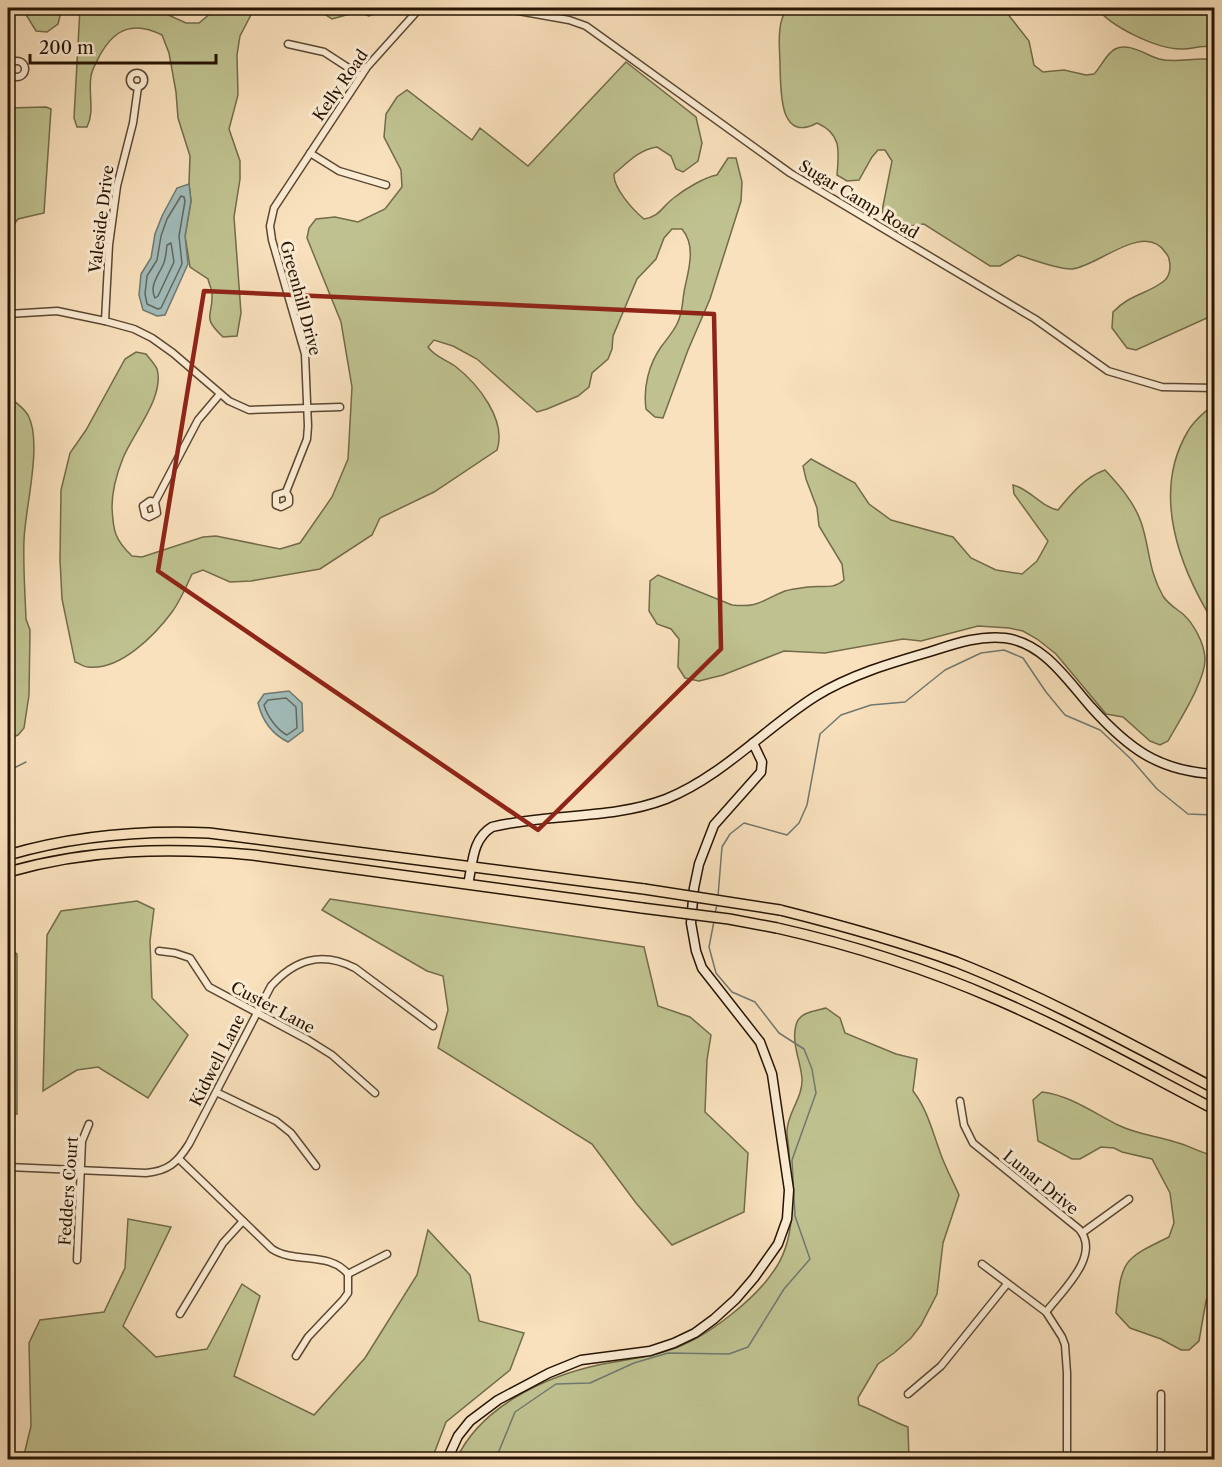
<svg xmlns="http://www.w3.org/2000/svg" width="1222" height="1467" font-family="'Libre Caslon Text',serif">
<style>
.green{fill:#bfc290;stroke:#726b4a;stroke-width:1.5}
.water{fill:#a1bbb9;stroke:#707870;stroke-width:1.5}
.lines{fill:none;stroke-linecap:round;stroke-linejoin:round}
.shore{stroke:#64685e;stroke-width:1.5}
.stream{stroke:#707870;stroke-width:1.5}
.street-casing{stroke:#5b4732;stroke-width:9}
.secondary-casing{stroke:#261403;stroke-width:11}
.primary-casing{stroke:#261403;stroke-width:12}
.street{stroke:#fbecd4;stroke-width:6}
.secondary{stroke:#fbecd4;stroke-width:8}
.primary{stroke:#f9e1bd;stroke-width:9}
.primary-bridge-casing{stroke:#261403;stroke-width:12;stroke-linecap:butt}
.primary-bridge{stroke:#f9e1bd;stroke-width:9}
.marked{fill:none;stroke:#8f2418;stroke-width:4.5;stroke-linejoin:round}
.labels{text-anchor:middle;stroke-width:6;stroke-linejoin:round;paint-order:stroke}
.street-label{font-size:16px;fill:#261403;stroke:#fbecd4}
</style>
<rect width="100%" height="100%" fill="#f9e1bd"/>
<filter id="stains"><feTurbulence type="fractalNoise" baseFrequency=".00333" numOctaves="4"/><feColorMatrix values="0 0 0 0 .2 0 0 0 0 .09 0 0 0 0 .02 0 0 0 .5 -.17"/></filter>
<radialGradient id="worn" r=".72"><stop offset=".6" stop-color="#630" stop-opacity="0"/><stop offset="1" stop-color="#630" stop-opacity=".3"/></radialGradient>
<g class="green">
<path d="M22,8H62L58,24L47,32L36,31Z"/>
<path d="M80,8H153L186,23H199L217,8H259L252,13L240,36L237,55L238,95L229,129L240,161V179L234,217L241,313L237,336L223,337C201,316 213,318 212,294C212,289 209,284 208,279L190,267L185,236L191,201L189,184L190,156L178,118L176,92L169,53L162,35C134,21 115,28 100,55C97,61 92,69 91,76C88,94 95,111 87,127H77L74,118Z"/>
<path d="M315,8H387L369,16L357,12L332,19Z"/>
<path d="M790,8H1003L1029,41L1034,65L1043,72L1064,70L1086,75L1094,74C1101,67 1106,54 1115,49C1129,42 1146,55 1159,59C1179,64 1196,56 1214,60V318L1209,317L1136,350L1127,348L1112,328L1113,312C1130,294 1148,294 1164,281C1170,276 1171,267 1169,259C1169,257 1166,253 1165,252C1144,221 1097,267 1072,269C1060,270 1030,259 1018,255L1000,266H990L924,224L902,227L885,217L882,211L892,161L885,150H878L872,157L859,180L847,181L837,175C839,151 842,134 817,123C778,144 781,88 780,65C780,51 777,33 782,19C783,14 786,12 790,8Z"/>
<path d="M1097,8H1214V46C1203,45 1192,49 1181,49C1157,49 1111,27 1097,8Z"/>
<path d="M626,62L696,117L702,143L698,161L683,172L676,169L671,156L657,147C640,149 627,163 614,174C613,188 633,210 644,219C661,216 662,206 675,197C685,189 705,177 717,175L728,158H736L742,182L741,201L710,299L688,350L663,418L655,417L646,409C643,387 649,364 661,347C667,339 673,332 677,324C683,312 682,304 684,292C688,271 697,247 682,229H672L664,238L656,259L637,279L613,336L612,349L608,359L592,373L589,387L578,396L547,409L537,412L477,359L453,346L434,340L428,347C435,357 445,359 455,366C478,384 507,420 497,450L434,492L380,518L372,535L320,569L251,581L230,582L203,570L192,574C186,587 180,601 172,612C155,635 120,671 88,667C84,667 79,663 75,662L62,599L60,560L61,490L70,453L86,430L125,359L136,352L146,354C149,358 155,364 157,369C165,397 133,433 123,458C117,473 112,491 112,507C113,531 115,540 132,556L142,557L203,537L216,536L280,549L300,543L332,497L348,459L352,387L341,322L307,238L309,228L316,219L335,217L358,222L385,209L402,187L401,170L384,137L386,114L397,97L407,90L472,140L480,128L528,166Z"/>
<path d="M46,107L51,109L44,213L18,219L8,232V108Z"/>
<path d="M8,396C15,402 23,407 28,415C43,443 25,508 24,540C23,566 25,592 26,619L30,630L29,695L24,728L18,735L8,739Z"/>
<path d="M1214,404V494L1211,520L1214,545V623C1179,567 1151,493 1188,431C1194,420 1205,412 1214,404Z"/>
<path d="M811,459L855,483L869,504L891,520L953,537L971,558L996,570L1022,574L1037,561L1048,541L1014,494L1013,485C1030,489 1041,507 1058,510C1071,494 1085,477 1105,470C1119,485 1134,502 1141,522C1150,548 1148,570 1163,596C1168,604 1175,608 1183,614C1194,624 1204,643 1205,658C1206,680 1179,721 1168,741L1160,745L1150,741L1123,717L1106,714L1056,654L1037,639L1023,631L1009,628L978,626L921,641L903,639L825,653L784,651L723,675L699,681L685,678L678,667L679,639L671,629L657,624L649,611L650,581L658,575L732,605C759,608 762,600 785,591C792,589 801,588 808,587C823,585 833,590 844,580L842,564L819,526L817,508L806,479L803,466Z"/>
<path d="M330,899L644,947L658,1006L690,1017L711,1035L707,1060L705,1112L748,1153L744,1212L672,1245L636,1203L592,1144L438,1048L448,1010L443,976L427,971L322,910Z"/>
<path d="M137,901L154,909L150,941L152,998L188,1035L148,1098L98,1067L77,1070L43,1091L47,935L61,911Z"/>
<path d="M8,946L17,954V1114H8Z"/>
<path d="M826,1008L840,1018L845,1033L896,1054L917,1059L913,1091C927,1109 932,1130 940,1152C945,1167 953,1181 959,1195L943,1243L937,1294L921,1325L911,1338L894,1353L878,1364L858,1398L859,1405C876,1411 891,1421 908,1427L909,1459L456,1460C480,1407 544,1377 598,1365C624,1360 653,1357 678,1347C709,1335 754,1300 773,1272C798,1238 792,1193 789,1154C789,1146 787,1138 787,1131C787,1114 803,1097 802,1079C801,1062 791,1043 796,1025C799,1012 815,1011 826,1008Z"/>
<path d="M1042,1092C1069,1095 1094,1113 1118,1125C1136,1134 1156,1136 1175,1142C1189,1145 1201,1154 1214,1155V1284L1206,1301L1199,1341L1189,1350H1181L1161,1339L1130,1328L1116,1313C1122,1261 1121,1260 1169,1237L1174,1223L1170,1193L1152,1159L1122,1152L1114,1148L1101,1147L1080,1159H1072L1038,1141L1033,1100Z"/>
<path d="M128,1219L171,1227L123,1326L156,1357L207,1349L242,1284L260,1296L234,1376L314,1415L365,1358L417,1275L428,1230L470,1275L479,1321L524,1333L510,1370L446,1422L432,1459H23L31,1426L29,1343L40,1320L104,1312L125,1268Z"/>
</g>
<g class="water">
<path d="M189,184L191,201L185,236L188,264L165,315L157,316L143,310L139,295L141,274L151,258L155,234L162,216L177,188Z"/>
<path d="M289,691L302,703L303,731L288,742C272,734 262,720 258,703L264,694Z"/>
</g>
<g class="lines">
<g class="shore">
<path d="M181,196L184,197L185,201L179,236L182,264L161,308L158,309L147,304L145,294L147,276L157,260L161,236L167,219Z"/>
<path d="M171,243L174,262L158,296L155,298C149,286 158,276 163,265C166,259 166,252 167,245Z"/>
<path d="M286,698L296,707L297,728L287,735C277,730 267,716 264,705L268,700Z"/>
</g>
<g class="stream">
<path d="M8,771L26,762"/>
<path d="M718,896L722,847L730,834L744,823L787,835L799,823L807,805L820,734L841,715L871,705L905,702L945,670L981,653L1004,650L1023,658L1046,692L1065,715L1100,730L1131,759L1157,789L1188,814L1214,815"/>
<path d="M715,914L717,904"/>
<path d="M491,1460L499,1451L515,1412L556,1384L590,1383L634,1363L668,1353L729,1354L748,1347L784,1289L810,1259L795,1216L792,1160L816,1093L812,1069L804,1049L779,1033L755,1002L732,992L716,973L709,947L714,921"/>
</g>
<g class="street-casing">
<g id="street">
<path d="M501,8L569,20L586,26L790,173L1035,319L1108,371L1162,387L1214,388"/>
<path d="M288,44L324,52L361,76"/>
<circle cx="17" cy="69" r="8"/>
<circle cx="137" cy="80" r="7"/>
<path d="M310,153L339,171L386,185"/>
<path d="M8,314L57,311L105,321L134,329L152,338L173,353L229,401L249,410L340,407"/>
<path d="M105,321L109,245L117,186L133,123L138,87"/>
<path d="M286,492L289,497V503L281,507L276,505V495L286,492L307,439L308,426L305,354L272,240L270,226L274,208L367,67L420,8"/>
<path d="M155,502L157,513L149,517L145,515L143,506L150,501L155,502L198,420L220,394"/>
<path d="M159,951L175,953L190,958L209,987L308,1040L332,1055L375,1093"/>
<path d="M216,1092L276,1121L291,1133L316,1166"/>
<path d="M960,1101L964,1125L973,1143L1079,1229C1102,1255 1062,1291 1046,1312"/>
<path d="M179,1159L272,1249C295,1264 329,1251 348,1274V1293L343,1300L308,1337L296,1356"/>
<path d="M8,1167L146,1173C168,1171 177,1163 189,1144L271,986C295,959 322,951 355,968L433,1026"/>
<path d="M1082,1233L1129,1199"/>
<path d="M77,1260L82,1141L89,1124"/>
<path d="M982,1264L1046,1312L1062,1337L1065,1345L1067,1373V1460"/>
<path d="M348,1274L387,1254"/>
<path d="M180,1314L223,1243L243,1221"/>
<path d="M908,1394L941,1366L1007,1284"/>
<path d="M1158,1460L1161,1450V1394"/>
</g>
</g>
<g class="secondary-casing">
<g id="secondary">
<path d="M468,884C473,863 472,839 492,827C549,813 611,820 666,799C723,776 765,728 816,696C850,675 891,663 929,652C954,644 979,635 1005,638C1044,643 1067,680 1091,707C1128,748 1158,771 1214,774"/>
<path d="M447,1460L458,1436L470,1421L498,1400L549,1373L581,1360L650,1351L674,1343L695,1333L714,1319L736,1299L754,1278L778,1244L787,1219L789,1190L772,1074L760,1042L702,968L696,951L691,923L694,888L699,864L714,825L761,772L762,762L753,743"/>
</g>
</g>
<g class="primary-casing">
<g id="primary">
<path d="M8,855C73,836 140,830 209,833L644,889"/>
<path d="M8,872C89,849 169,847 253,855L642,908"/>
<path d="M780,910C840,925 898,941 956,962C1045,997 1130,1044 1214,1088"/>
<path d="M777,928C853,945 927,969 998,1000C1072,1032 1143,1072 1214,1109"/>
</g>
</g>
<use href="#street" class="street"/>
<use href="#secondary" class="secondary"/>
<use href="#primary" class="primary"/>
<g class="primary-bridge-casing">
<g id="primary-bridge">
<path d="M644,889L780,910"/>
<path d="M642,908L729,919L777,928"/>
</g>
</g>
<use href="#primary-bridge" class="primary-bridge"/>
</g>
<path class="marked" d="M204,291L714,314L721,649L538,830L158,571Z"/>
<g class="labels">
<g class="street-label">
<text transform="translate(340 85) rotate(-55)" y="6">Kelly Road</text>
<text transform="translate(859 199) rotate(31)" y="6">Sugar Camp Road</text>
<text transform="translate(101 219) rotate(-83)" y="6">Valeside Drive</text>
<text transform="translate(301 298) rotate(75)" y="6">Greenhill Drive</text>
<text transform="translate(273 1007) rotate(28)" y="6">Custer Lane</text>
<text transform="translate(217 1060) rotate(-63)" y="6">Kidwell Lane</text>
<text transform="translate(1041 1182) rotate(39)" y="6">Lunar Drive</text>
<text transform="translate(68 1191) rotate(-86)" y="6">Fedders Court</text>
</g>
</g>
<rect width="1222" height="1467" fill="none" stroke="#f9e1bd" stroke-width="30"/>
<rect x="9" y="9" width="1204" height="1449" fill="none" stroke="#261403" stroke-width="3"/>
<rect x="15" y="15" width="1192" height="1437" fill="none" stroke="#261403" stroke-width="1.5"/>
<path d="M30 54v9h186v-9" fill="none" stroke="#261403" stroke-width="3"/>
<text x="39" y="54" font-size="18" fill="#261403" stroke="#fbecd4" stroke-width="4.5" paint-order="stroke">200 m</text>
<rect width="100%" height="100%" filter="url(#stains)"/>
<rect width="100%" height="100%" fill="url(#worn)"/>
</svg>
